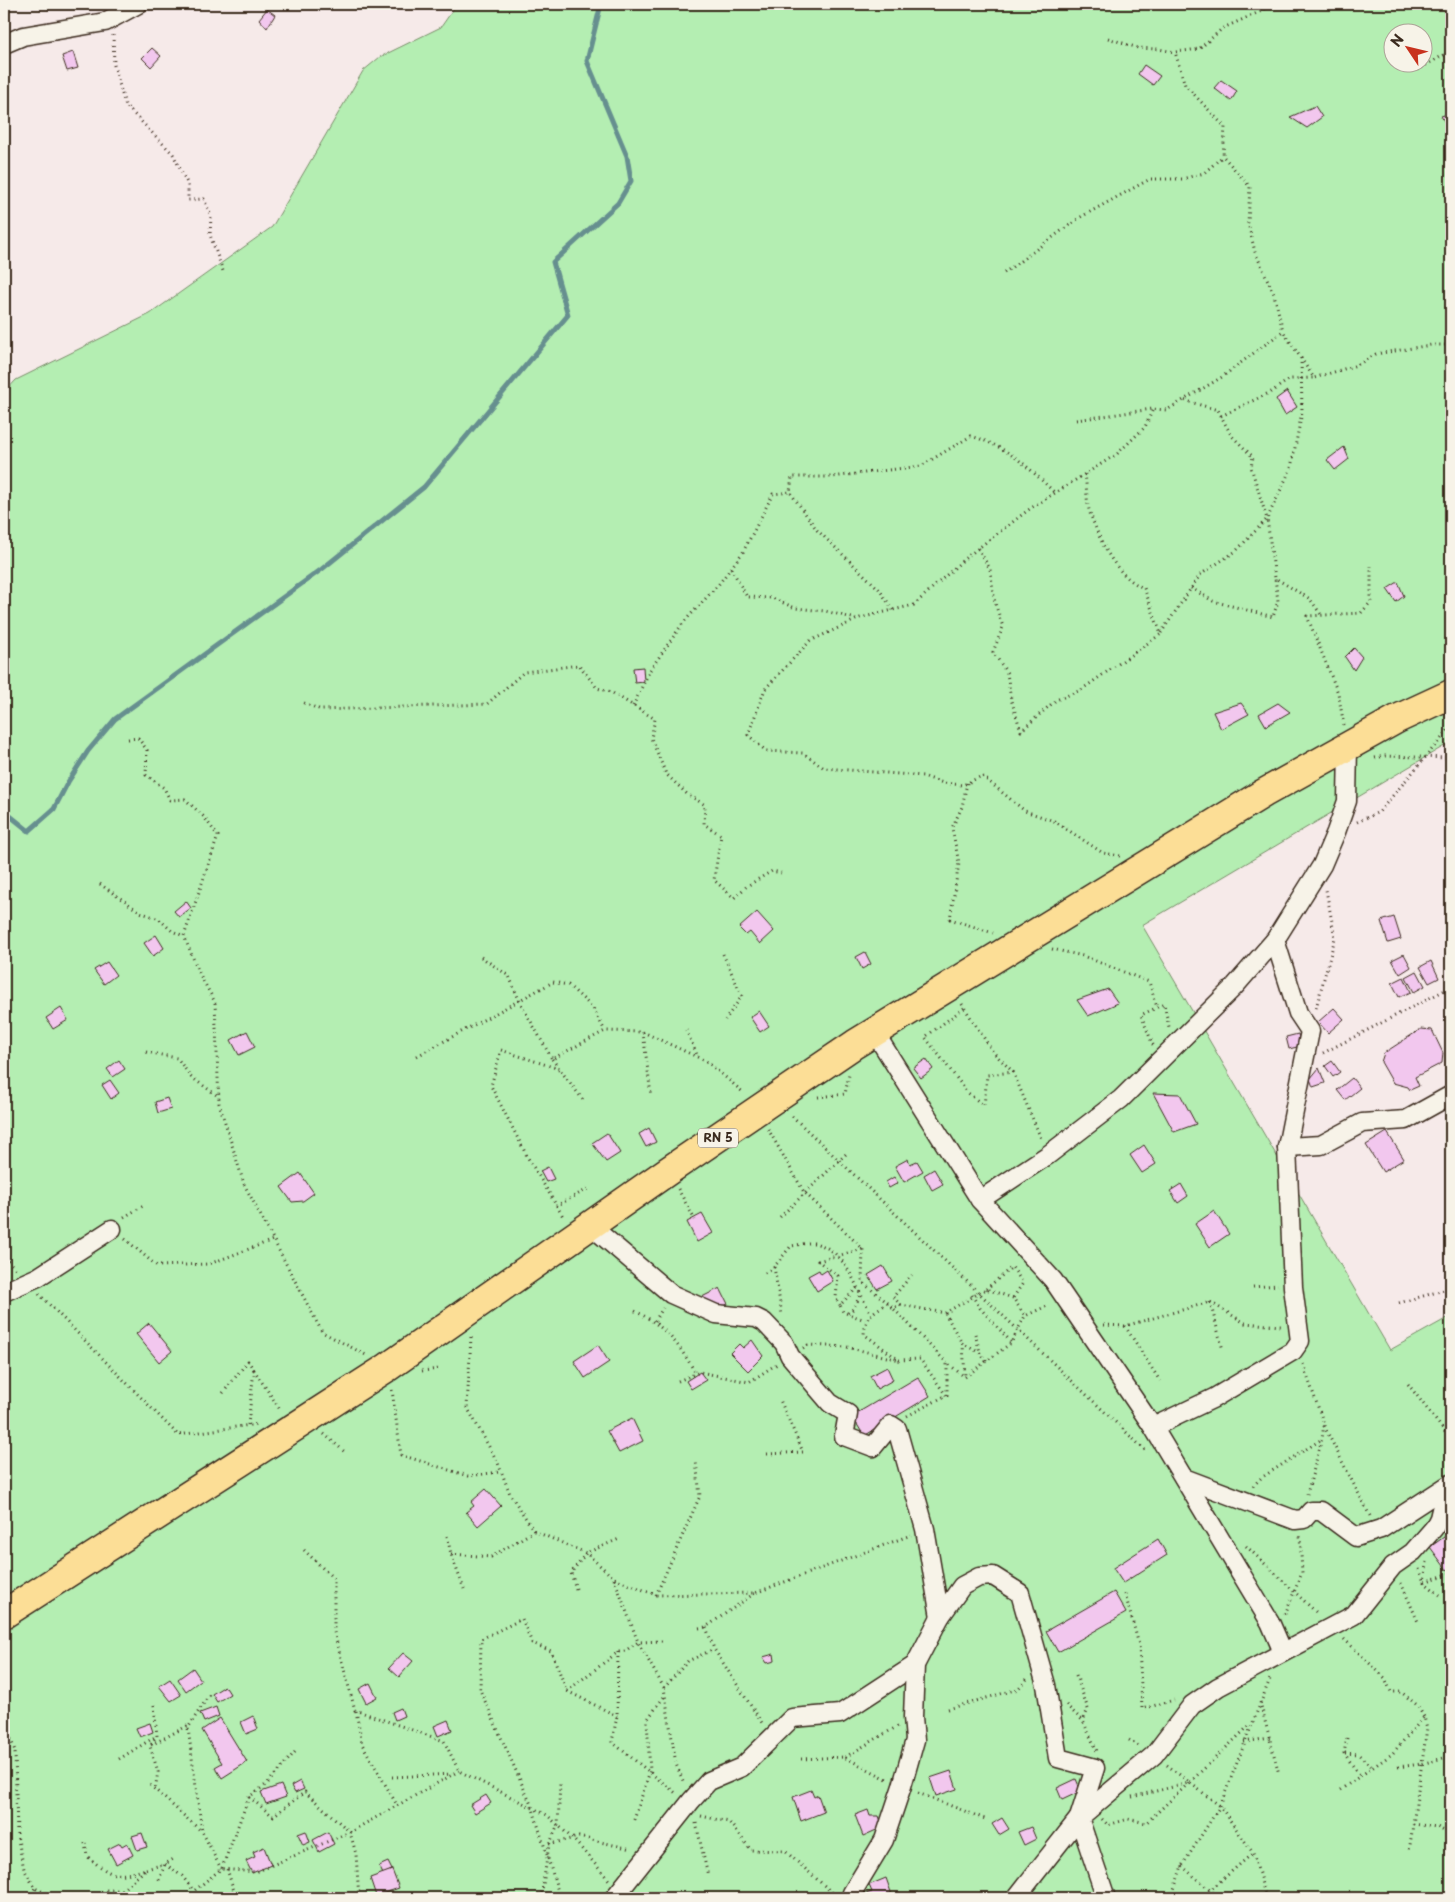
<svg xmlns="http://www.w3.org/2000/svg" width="1455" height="1902" font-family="'Playpen Sans',sans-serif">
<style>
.green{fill:#b4eeb2;stroke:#788c68;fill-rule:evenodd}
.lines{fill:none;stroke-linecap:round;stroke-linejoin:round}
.stream{stroke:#668f8f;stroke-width:5}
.building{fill:#f2c7ee;stroke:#3b2a1e}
.minor-casing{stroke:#3b2a1e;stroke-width:21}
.primary-casing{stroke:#3b2a1e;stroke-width:31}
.path{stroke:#3b2a1e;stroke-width:3;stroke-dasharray:1 4;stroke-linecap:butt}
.minor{stroke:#f7f3e8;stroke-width:18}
.primary{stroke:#fcde96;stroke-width:28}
.labels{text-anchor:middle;stroke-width:4.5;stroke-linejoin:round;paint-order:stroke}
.shield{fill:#f7f3e8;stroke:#73665b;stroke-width:1}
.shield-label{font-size:12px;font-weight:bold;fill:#3b2a1e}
</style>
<rect width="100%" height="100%" fill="#f6eae9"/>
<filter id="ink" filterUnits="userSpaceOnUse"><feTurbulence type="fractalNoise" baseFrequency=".02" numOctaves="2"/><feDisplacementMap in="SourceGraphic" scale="10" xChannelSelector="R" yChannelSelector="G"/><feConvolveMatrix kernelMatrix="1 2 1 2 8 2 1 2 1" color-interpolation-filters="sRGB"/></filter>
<g filter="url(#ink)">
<path class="green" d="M457,4H1451V742L1142,925L1390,1350L1451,1316V1898H4V393L16,380L150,314L272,227L363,71L380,57L441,27ZM1392,32H1422V62H1392Z"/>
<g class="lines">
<path class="stream" d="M4,811L29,831L54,809L68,782L88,751L115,719L322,569L424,487L568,315L553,262L618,203L631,181L627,156L587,61L601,4"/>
</g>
<g class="building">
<path d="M267,9L275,15L267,28L259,19Z"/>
<path d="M152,48L161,56L151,67L142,58Z"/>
<path d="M73,52L78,68L67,71L62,56Z"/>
<path d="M1144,65L1160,76L1153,85L1138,74Z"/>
<path d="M1221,80L1237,91L1231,101L1214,88Z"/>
<path d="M1315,106L1322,117L1307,128L1290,117Z"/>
<path d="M1451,113V132L1441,116Z"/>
<path d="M1287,391L1297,407L1285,415L1276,399Z"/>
<path d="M1344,447L1349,459L1335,470L1327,460Z"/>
<path d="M1398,582L1404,596L1396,602L1387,589Z"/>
<path d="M1354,648L1362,657L1354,670L1345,657Z"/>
<path d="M643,667L644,682L635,683L633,668Z"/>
<path d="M1241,703L1249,714L1221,729L1213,712Z"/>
<path d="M1278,703L1290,712L1266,726L1259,714Z"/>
<path d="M186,901L191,908L179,917L174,911Z"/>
<path d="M757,912L774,931L760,944L750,932L746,935L739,928Z"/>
<path d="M1394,917L1401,939L1388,943L1381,921Z"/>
<path d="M156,935L164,948L153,956L144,943Z"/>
<path d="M865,952L871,964L862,969L856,957Z"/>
<path d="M1404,954L1411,967L1400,974L1392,960Z"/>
<path d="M1431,961L1439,978L1429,983L1420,967Z"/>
<path d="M107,962L116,975L104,984L94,970Z"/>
<path d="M1417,971L1425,986L1414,992L1406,977Z"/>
<path d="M1404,977L1411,992L1399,997L1392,983Z"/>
<path d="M1108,989L1118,1003L1088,1016L1077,1000Z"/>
<path d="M61,1008L68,1020L53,1029L46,1018Z"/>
<path d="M1334,1008L1344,1019L1328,1033L1318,1022Z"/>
<path d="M759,1011L769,1026L760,1032L750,1017Z"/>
<path d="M1421,1029L1432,1030L1443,1053L1442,1063L1415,1077L1419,1086L1410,1090L1408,1087L1393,1083L1381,1062L1384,1053Z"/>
<path d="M247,1031L255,1047L239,1055L231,1040Z"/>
<path d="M1298,1034L1301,1046L1289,1049L1286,1037Z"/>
<path d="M926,1059L933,1069L921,1078L913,1068Z"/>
<path d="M119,1060L125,1069L113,1077L107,1069Z"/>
<path d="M1332,1061L1340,1072L1333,1077L1325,1066Z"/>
<path d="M1319,1068L1325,1083L1313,1087L1310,1079Z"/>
<path d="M1352,1078L1360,1088L1345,1100L1337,1090Z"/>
<path d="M110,1080L119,1093L111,1099L102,1085Z"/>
<path d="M1153,1093L1180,1094L1196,1124L1174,1132Z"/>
<path d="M167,1098L171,1109L158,1113L155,1102Z"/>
<path d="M649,1128L656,1142L646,1147L639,1134Z"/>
<path d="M1387,1132L1404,1159L1383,1172L1366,1145Z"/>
<path d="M607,1133L620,1153L606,1162L592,1143Z"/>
<path d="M1144,1145L1156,1164L1142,1173L1130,1155Z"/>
<path d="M908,1159L910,1164L917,1161L923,1171L904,1182L895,1166Z"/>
<path d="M548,1167L554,1179L546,1182L540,1171Z"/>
<path d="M934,1169L943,1184L932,1190L924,1175Z"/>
<path d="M300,1173L314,1193L303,1201L292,1202L281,1187Z"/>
<path d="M894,1177L898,1183L889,1188L886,1182Z"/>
<path d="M1181,1184L1188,1196L1178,1203L1170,1191Z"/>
<path d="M1214,1211L1229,1234L1210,1247L1195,1224Z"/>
<path d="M702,1214L713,1233L697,1242L687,1222Z"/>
<path d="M883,1266L892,1281L877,1289L868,1275Z"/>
<path d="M819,1270L821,1274L827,1270L833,1281L817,1291L808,1276Z"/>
<path d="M720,1288L728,1304L708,1314L700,1298Z"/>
<path d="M149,1323L172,1351L159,1362L136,1334Z"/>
<path d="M752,1340L763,1356L748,1371L730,1353L739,1344L743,1348Z"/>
<path d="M598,1345L609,1362L585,1378L574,1361Z"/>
<path d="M887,1367L893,1380L877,1389L870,1376Z"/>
<path d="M700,1372L706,1380L691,1389L686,1381Z"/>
<path d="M918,1377L930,1396L864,1436L852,1416Z"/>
<path d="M632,1418L643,1441L619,1453L607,1431Z"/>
<path d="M486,1489L501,1506L478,1526L466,1512L474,1506L471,1502Z"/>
<path d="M1451,1532V1567L1447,1570L1430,1547Z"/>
<path d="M1158,1539L1167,1555L1123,1583L1113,1568Z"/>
<path d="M1114,1592L1126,1613L1058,1652L1046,1631Z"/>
<path d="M403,1653L413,1661L399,1677L389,1668Z"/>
<path d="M774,1654L775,1661L767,1663L763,1657Z"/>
<path d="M193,1668L201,1680L186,1691L178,1679Z"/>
<path d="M170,1679L181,1695L171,1701L159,1686Z"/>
<path d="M370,1683L377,1697L366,1703L359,1689Z"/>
<path d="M225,1686L230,1694L217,1702L212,1694Z"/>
<path d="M216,1707L219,1716L204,1722L200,1713Z"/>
<path d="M401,1708L404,1716L395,1720L392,1712Z"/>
<path d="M253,1716L258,1729L246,1734L241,1722Z"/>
<path d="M220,1718L247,1762L222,1778L215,1767L222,1763L202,1730Z"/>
<path d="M448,1720L452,1730L438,1736L434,1726Z"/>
<path d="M150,1723L153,1732L140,1737L136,1728Z"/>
<path d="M951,1771L957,1789L936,1796L930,1778Z"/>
<path d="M1076,1779L1081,1791L1062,1800L1057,1788Z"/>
<path d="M300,1781L304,1789L295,1793L291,1786Z"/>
<path d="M281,1785L286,1797L266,1804L261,1792Z"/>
<path d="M811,1790L814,1797L818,1795L824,1812L801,1821L793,1797Z"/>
<path d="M486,1795L491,1803L475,1813L470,1805Z"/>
<path d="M868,1810L870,1816H879L883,1827L863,1836L855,1815Z"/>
<path d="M1002,1818L1009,1829L999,1835L992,1824Z"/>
<path d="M1031,1827L1036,1839L1024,1845L1018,1832Z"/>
<path d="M306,1831L310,1842L303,1845L298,1834Z"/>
<path d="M328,1832L334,1844L319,1852L313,1840Z"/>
<path d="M142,1833L147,1847L137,1850L132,1836Z"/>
<path d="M120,1843L122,1846L127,1843L133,1855L116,1864L108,1849Z"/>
<path d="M264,1847L271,1865L252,1873L246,1861L255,1857L253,1852Z"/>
<path d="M388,1862L392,1870L383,1874L379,1866Z"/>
<path d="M392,1870L399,1888L376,1896L370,1878Z"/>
<path d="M886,1878L893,1898H865L863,1895L872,1892L869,1885Z"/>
</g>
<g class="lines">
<g class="minor-casing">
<g id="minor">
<path d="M4,44L23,36L105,22L138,4"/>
<path d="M875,1033L980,1200L1053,1280L1153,1427L1270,1622L1283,1652"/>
<path d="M1287,1147L1321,1145L1362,1123L1406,1120L1451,1095"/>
<path d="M980,1200L1048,1155L1121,1099L1234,987L1275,940L1322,865L1336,832L1347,801L1348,745"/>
<path d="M591,1226L671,1294L716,1314L756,1318L764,1322L784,1343L790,1356L830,1403L848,1414L844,1436L873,1447L891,1425L897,1429L925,1529L940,1617"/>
<path d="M4,1292L38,1277L112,1229"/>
<path d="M1153,1427L1214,1398L1293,1351L1300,1341L1293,1287L1287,1147L1310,1031L1298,1013L1275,940"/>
<path d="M1184,1478L1295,1520L1304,1519L1311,1511H1321L1356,1537L1381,1529L1450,1484"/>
<path d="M614,1898L691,1801L709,1781L742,1767L792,1718L840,1714L915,1665"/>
<path d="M854,1898L852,1893L884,1840L902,1786L915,1740L913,1717L915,1665L940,1617L962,1586L979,1577L993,1576L1020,1593L1046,1685L1058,1758L1095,1768L1079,1818L1106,1898"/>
<path d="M1016,1898L1079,1818L1154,1755L1192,1705L1218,1687L1354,1615L1393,1566L1413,1552L1434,1528L1439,1518L1446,1488"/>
</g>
</g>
<g class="primary-casing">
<path id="primary" d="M4,1614L388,1367L668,1171L855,1044L1264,793L1397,719L1451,694"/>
</g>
<g class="path">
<path d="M1265,4L1264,10L1223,28L1199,49L1175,52L1185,85L1225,127L1223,156L1250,187L1248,223L1255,252L1274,294L1283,331"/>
<path d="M113,35L114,65L125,105L173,154L188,185V200L204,199L211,216L210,235L223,271"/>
<path d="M1108,38L1138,48L1158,49L1175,52"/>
<path d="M1417,70L1451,51"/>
<path d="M1004,273L1079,218L1150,179H1182L1204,173L1223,156"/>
<path d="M1301,358L1302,412L1291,468L1267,519L1275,578L1310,599L1322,616"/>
<path d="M1221,416L1271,392L1290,379L1314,378"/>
<path d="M1076,420L1152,409"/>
<path d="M978,548L990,569L995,603L1003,627L993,652L1007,673L1011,699L1021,731L1056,700L1081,690L1161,634L1144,588C1115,576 1100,541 1090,513C1086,501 1087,487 1085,474"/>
<path d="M731,568L747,597L772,598L795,608L825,611L856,619"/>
<path d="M1191,588L1213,601L1273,617L1278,601L1275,578"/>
<path d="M893,610L879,589L817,530L790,492L792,477H832L921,466L971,436C1010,448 1027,466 1055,493"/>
<path d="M1161,633L1200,575L1236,551L1267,519L1251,467L1253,457L1231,435L1218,410L1183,400"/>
<path d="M304,703L321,710L487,704L524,672L579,665L597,688L611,692L655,719L651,738L666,774L687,794L705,805L704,824L721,835L714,880L734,898L747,886L772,871L781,873"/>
<path d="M633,706L650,670L683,623L718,585L743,552L773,494L790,492"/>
<path d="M1344,725L1338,693L1307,616L1361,613L1371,602V566"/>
<path d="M128,739L138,738L147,750L146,775L164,788L170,800L185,799L204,817L218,836L184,936L200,975L215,1002L219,1103L244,1184L322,1332L366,1355"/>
<path d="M1375,758L1385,756L1451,758"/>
<path d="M967,783L962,807L952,828L959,863L950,919L993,933"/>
<path d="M1357,822L1379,812L1451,727"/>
<path d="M1120,856L1103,853L1054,821L1025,811L982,776L963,785L943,783L923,776L824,768L803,753L766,751L748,735L765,689L810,641L860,618L914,605L964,559L1031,508L1117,454L1145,427L1153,409L1167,410L1222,377L1283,331L1314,378L1357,365L1376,354L1431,345H1451"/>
<path d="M100,884L140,912L159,919L172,931L184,936"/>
<path d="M1052,949L1083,956L1149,982L1157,1007"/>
<path d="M723,954L742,996L725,1020"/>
<path d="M481,957L509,976L520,1002L552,1059L605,1031L643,1032L706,1061L744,1093"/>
<path d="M962,1004L993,1052L1013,1072L987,1075L984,1106"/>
<path d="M964,1008L925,1037L968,1093L983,1105"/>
<path d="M1316,1008L1335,938L1326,890"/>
<path d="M686,1030L698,1057"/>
<path d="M643,1032L651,1095"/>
<path d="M1153,1045L1141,1015L1164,1004L1169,1027"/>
<path d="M146,1052L177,1058L191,1077L218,1096"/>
<path d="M1323,1053L1451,987"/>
<path d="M417,1056L553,982L568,985L593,1008L605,1031"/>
<path d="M552,1059L583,1100"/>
<path d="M559,1069L501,1050L491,1086L528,1158L564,1218"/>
<path d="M1013,1072L1042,1141"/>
<path d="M818,1097L845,1094L849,1075"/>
<path d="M792,1116L1146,1451"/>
<path d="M768,1129L804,1192L863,1249L862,1282L888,1303L947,1363"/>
<path d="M678,1189L695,1220"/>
<path d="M556,1206L588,1189"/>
<path d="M124,1217L143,1206"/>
<path d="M780,1217L848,1152"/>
<path d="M125,1239L157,1266L209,1264L273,1240"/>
<path d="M4,1257L16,1269"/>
<path d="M774,1267L782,1315"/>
<path d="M765,1273L774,1267L791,1246C799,1245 811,1241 818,1244C848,1253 856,1290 871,1313"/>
<path d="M1253,1287L1278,1285"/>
<path d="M857,1288L840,1305L843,1312L865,1320"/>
<path d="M986,1289L1012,1267L1023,1283L1013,1298L1025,1316"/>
<path d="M39,1294L178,1435L258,1424"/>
<path d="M972,1295L980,1308L1011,1342"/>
<path d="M1210,1302L1223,1350"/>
<path d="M888,1303C872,1313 866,1315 864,1334L899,1360L920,1359L946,1395"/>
<path d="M1399,1303L1451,1288"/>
<path d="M840,1305L836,1298L838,1276L818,1261L863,1249"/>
<path d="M901,1305L893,1297L912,1275"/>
<path d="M891,1308L901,1305L945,1313L986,1289L1013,1298"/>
<path d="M635,1311C665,1326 678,1343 695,1372"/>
<path d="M848,1313L853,1309L860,1296"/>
<path d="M945,1313L963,1345L965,1376"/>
<path d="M655,1321L663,1308"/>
<path d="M1104,1325L1125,1326L1210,1302L1245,1323L1281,1326"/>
<path d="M1125,1326L1160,1381"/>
<path d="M975,1334L980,1352"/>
<path d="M471,1337L467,1407L498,1463L510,1494L534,1531"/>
<path d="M962,1343L980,1353L987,1362"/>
<path d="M803,1348L808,1345L847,1347L899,1360"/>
<path d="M1303,1364L1324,1424L1322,1439L1307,1494"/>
<path d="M422,1371L439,1369"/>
<path d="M678,1381L700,1372L749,1382L777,1364"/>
<path d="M1408,1384L1451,1440"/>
<path d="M392,1390L401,1455L468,1476L499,1472"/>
<path d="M223,1393L248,1361L254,1370"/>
<path d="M907,1416L947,1395V1363L965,1377L1011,1343L1025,1316L1049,1305"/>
<path d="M248,1425L254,1370L281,1411"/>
<path d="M1324,1426L1370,1516"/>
<path d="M324,1434L346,1453"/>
<path d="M767,1454L803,1452L780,1400"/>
<path d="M1253,1486L1261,1478L1322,1439"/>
<path d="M447,1536L451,1554L464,1589"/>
<path d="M1246,1546L1318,1614"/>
<path d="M304,1550L334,1579V1632L355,1710L444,1741L459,1771L547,1815L574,1840L609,1880"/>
<path d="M451,1554L491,1557L534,1531L586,1553L614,1578L656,1595L755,1593L911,1535"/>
<path d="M1427,1562L1424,1582L1440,1595"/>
<path d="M1419,1569L1424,1582L1451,1573"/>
<path d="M614,1578L638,1642L664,1688L676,1764L684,1783"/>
<path d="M1401,1583L1419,1624"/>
<path d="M576,1589L571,1573L586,1553L619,1539"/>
<path d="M1125,1594L1139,1645L1142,1709L1174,1700"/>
<path d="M656,1595L700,1496L696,1461"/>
<path d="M1285,1614L1302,1573L1300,1534"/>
<path d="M706,1627L714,1649L762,1723"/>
<path d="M699,1628L706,1627L755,1593"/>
<path d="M1344,1639L1385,1678L1391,1692H1401L1417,1705L1424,1717"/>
<path d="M618,1652L617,1716L612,1742L677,1794"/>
<path d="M1076,1675L1088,1709L1083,1721"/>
<path d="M664,1688L688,1661L714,1649"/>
<path d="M567,1691L618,1652L625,1651L638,1642L663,1641"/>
<path d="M209,1695L188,1728L202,1831L221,1869"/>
<path d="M1260,1702L1279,1774"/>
<path d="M154,1705L157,1736L150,1746L158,1772L155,1790"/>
<path d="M1066,1705L1083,1721L1097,1751"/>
<path d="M948,1709L1018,1689L1027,1679"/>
<path d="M356,1711L362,1744L397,1805"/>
<path d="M4,1720L15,1751L17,1835L24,1869L35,1888L56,1898"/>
<path d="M1347,1738L1344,1753L1360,1776"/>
<path d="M1129,1740L1139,1746"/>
<path d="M1244,1742L1270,1738"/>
<path d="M151,1745L189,1725"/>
<path d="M295,1752L267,1784L249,1797L273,1816L305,1792L350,1832L356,1854L359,1898"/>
<path d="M1345,1753L1358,1754L1371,1766"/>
<path d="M845,1757L898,1726"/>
<path d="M119,1759L155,1737"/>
<path d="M801,1759L844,1757L887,1779"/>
<path d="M1167,1765L1220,1806L1253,1853L1266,1898"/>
<path d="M1398,1767L1421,1764L1451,1756"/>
<path d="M392,1777L452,1774"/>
<path d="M150,1785L201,1831"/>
<path d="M1340,1790L1392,1754L1424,1717L1427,1728L1409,1852"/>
<path d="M918,1793L985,1819"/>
<path d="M1132,1797L1189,1783L1251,1724"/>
<path d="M701,1816L729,1822L751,1850L785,1851L836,1896"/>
<path d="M1102,1819L1108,1825L1128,1819L1146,1823L1189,1783"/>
<path d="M634,1820L650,1771L647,1720L666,1694"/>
<path d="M696,1823L708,1876"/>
<path d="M1413,1824L1437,1827L1451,1835"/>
<path d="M85,1843L87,1856C111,1877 116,1878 146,1869L122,1890H106L93,1898"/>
<path d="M549,1844L579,1837L631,1849"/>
<path d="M1182,1866L1219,1898"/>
<path d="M222,1868L249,1797"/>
<path d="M146,1869L165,1864L182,1876L194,1891"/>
<path d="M227,1869L234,1891"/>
<path d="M159,1880L165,1864L175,1858"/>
<path d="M29,1898L35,1888"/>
<path d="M189,1898L194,1891L221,1869L256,1872L350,1832L459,1771"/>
<path d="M541,1898L549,1845L558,1825L560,1783"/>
<path d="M560,1898L533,1809L480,1690L481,1639L522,1619L532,1643L551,1651L567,1691L617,1716"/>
<path d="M1171,1898L1182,1866L1220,1806L1270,1679"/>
<path d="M1196,1898L1202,1897L1253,1853"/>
</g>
<use href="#minor" class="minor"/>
<use href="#primary" class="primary"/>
</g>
</g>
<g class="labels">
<rect class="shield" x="698" y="1128.5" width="40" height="19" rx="4"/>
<g class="shield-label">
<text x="718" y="1142">RN 5</text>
</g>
</g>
<rect width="1455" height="1902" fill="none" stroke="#f7f3e8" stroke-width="20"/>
<rect x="10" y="10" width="1435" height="1882" fill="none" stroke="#3b2a1e" stroke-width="2" filter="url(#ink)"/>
<g transform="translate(1408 48) rotate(305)"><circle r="24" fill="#f7f3e8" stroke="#aca397"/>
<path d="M0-4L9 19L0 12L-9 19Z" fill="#c8321e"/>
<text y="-8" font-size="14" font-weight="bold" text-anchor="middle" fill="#3b2a1e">N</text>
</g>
</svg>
